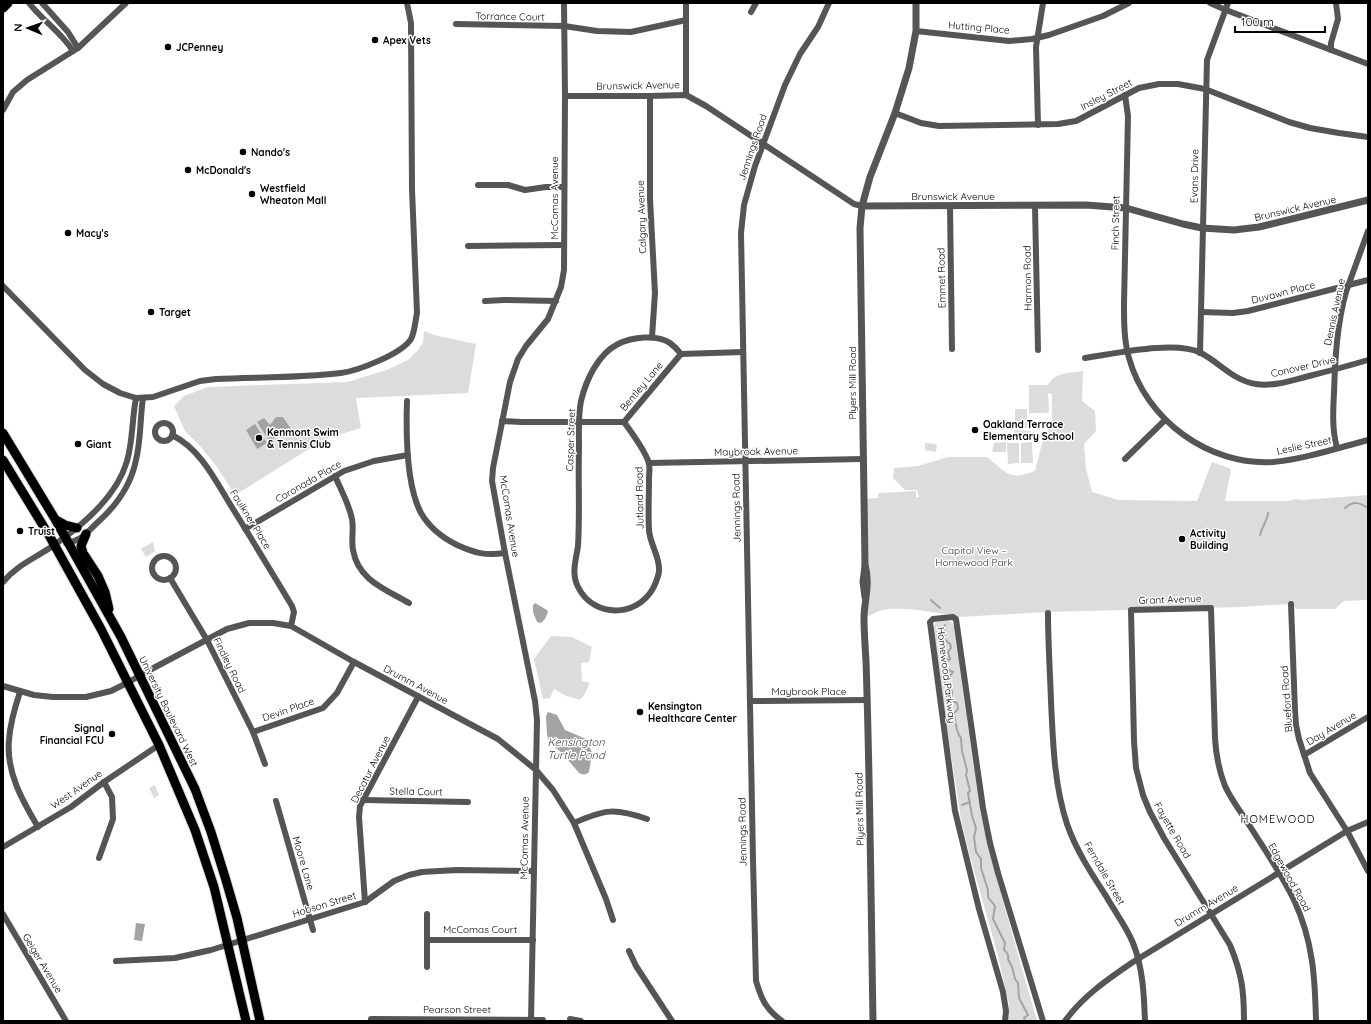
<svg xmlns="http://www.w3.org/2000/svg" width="1371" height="1024" font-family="Quicksand,sans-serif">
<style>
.green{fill:#dcdcdc}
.water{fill:#a3a3a3}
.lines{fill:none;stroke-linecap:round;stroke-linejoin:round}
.stream{stroke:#a3a3a3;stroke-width:2}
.primary-casing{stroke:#dbdbdb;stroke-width:11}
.minor{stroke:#555;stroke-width:6}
.tertiary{stroke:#555;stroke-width:7}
.primary{stroke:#000;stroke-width:9}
.poi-dot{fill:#000;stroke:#fff;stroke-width:1.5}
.labels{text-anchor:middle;stroke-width:3;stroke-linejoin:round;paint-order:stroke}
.street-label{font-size:10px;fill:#000;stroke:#fff}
.poi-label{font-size:10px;font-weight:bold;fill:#000;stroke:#fff;text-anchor:start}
.park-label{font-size:10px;fill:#333;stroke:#fff}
.water-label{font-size:11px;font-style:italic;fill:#444;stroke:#fff}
.neighbourhood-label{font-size:11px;letter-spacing:1px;fill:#000;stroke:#fff}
</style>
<rect width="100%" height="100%" fill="#fff"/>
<g class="green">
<path d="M424,331L434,335L476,344L468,393L356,398L361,428L325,439L235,495L217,467L201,447L185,431L174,406L184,396L208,387L348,382L389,369L408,360L419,349L423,342Z"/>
<path d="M1083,371L1082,401L1095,411L1096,431L1084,444L1086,469L1092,492L1118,500L1197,501L1212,462L1231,469L1225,501H1289L1296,499L1302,500L1368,495V600L1344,601L1335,609H1297L1291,604L1240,607L1047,612L958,617C940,613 901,606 883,610C877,611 871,615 866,618L863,499L878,498V493L916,491V497H919L917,490H905L893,478L894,468L918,466L948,457H987C1007,473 1009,481 1035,471L1043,440L1047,434L1052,420V394L1048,393L1049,411L1047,413H1029V385H1048C1055,372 1069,373 1083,371Z"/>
<rect x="1015" y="409" width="12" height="19"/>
<path d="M1014,430L1031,431V439H1015Z"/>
<path d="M1006,442V452H992L994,443Z"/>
<path d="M1032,442L1033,463H1021V443Z"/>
<path d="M925,443L937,444L936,452L925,450Z"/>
<path d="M1007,443H1019V463L1008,464Z"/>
<path d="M153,542L155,551L146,557L141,549Z"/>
<path d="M948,621L951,622L955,627L997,880L1037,1021H1008L1009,1004L1004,982L997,952L969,853L961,819L943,703L933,627L936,622Z"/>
<path d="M551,636L572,637L592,647L589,662L581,663L582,681L590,683L584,695L580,700C575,698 571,697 566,696C562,694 558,691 554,689L550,698L543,699L534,659Z"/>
<path d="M155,785L159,795L154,798L149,788Z"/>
</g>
<g class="water">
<path d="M276,417H283L291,429L269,441L257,422L264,418L270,425Z"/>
<path d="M255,424L267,443L257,449L246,430Z"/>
<path d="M535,603L547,610L548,612L545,619L541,623L537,622L533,612V605Z"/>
<path d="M548,712L557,715L565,730L586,739L592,753L589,772C586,775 583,775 579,773L563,754L550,743L547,735L546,716Z"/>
<path d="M136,923L145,924L142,941L134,940Z"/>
</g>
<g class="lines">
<g class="stream">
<path d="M1345,508C1353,501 1359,502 1368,508"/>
<path d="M1260,535C1262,527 1267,521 1268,513"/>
<path d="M931,600L940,608"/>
<path d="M945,625L944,639L950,644L951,648L948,652L950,659L948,661L943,655L947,669L953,672L950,676L945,679V684C953,692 953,688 951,700L957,703L958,709L954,713C955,720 956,733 961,738L962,751L967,770L966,775L970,791L968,793L972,816L976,828L974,837L976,852L981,859V868L988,890V897L995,906L993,919L1005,943L1004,950C1007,952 1009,956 1008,959L1012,967L1015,979L1018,983L1019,998L1028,1015L1024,1018L1025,1021"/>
<path d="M962,805L970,802"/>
</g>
<g class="primary-casing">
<g id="primary">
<path d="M3,8L8,3"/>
<path d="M3,433L55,519L121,637L195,789L211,832L225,877L237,918L260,1021"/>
<path d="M3,460L50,537L101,629L159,745L195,830L214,887L246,1021"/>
<path d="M56,520L65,525L77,528"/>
<path d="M86,534L81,546L83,553L98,576L105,592L109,609"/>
</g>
</g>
<g class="minor">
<path d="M29,3C42,20 62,33 73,51"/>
<path d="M42,3L68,32L78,48"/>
<path d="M686,3V95"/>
<path d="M1210,3L1226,10L1368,64"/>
<path d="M751,12L756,3"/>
<path d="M456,24L564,26L597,31L631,32L686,20"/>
<path d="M916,31L1009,41L1032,39L1049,35L1103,16L1129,3"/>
<path d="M1331,50V43L1338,19L1336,3"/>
<path d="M1125,95L1128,116L1124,304C1124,322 1124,341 1129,358C1146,420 1209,466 1273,462C1305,459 1337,448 1368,440"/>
<path d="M565,96H650L686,95L706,106L851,202L854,204L862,206"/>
<path d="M650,96V199L655,293L652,337"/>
<path d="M3,110L13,92L27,80L78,48L126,3"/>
<path d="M895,113L921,123L939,126L1058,124L1076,121L1139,88L1159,84H1178L1205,89L1289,122L1310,128L1339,133L1368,137"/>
<path d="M1038,125L1036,47L1043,3"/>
<path d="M478,185H508L525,190L546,187H564"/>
<path d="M950,206L952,349"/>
<path d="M1035,206L1038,350"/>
<path d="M468,246L564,245"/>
<path d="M3,286L85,370L103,384L120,393L136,398L153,397L200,381L216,379C257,377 300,378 341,373C357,371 402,354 411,339C415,331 415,322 417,313L412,189L411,23L407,3"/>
<path d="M485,301L504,300L556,301"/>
<path d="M1201,312L1233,313L1248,311L1368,280"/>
<path d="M1200,353L1207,60L1228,3"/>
<path d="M1085,358C1114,354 1175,340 1201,353C1220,363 1234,381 1256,384C1273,387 1293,380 1309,376C1329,371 1348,366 1368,360"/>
<path d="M407,401C406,432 406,485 421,513C429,527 443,538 457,545C475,553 485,556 505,553"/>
<path d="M502,421L521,422H624"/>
<path d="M624,422C631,432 647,453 649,464C650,468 649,474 649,479C649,496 648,513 649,530C650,545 660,556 659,571C659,575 657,578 656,582C643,617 595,621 578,587C571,573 576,560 578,546C580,514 578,481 579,449C579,433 578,416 581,401C586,380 598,354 618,344C632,337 657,334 670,343C674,346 678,350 681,354"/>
<path d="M624,422L681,354L743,352"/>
<circle cx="164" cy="432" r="9"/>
<path d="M172,435C202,450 216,482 233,509C253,541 272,573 292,606L294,612L291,626"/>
<path d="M1337,448C1332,430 1333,411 1334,393C1335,359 1337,324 1346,292C1353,272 1361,251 1368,231"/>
<path d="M1125,459L1165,420"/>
<path d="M649,463L863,459"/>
<path d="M335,476C341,490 349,504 352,519C354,529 351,540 353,550C358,580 385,589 409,603"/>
<path d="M245,529L344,471L374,461L408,455"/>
<path d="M66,543C83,540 86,533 98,522C117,505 131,485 136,460C141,440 140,418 143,398"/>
<circle cx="164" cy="568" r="12"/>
<path d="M170,578L207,640L253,732L265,764"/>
<path d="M3,582C18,564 36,558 54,545C83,525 117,496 127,461C133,441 132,418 136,398"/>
<path d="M1291,604L1295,711L1296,725L1299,739L1310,773L1347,831L1368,871"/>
<path d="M1048,613C1048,642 1050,672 1051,701C1053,743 1054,784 1067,824C1076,850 1091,873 1106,896C1115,912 1126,926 1133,943C1143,968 1144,995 1145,1021"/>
<path d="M3,686L34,695L53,697H86L111,691L127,683L146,672L227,629L249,623H273L291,626L354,662L498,739L536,770L553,790L574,823L606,899L613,920"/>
<path d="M20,692C15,707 10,724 9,740C6,772 22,800 38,827"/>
<path d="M750,701L867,700"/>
<path d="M253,732L323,708L337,693L354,662"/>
<path d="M1304,755L1368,717"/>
<path d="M363,800L468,802"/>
<path d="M276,801L313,930"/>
<path d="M574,823C605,809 615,808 647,819"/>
<path d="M3,847L71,807L104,782L159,745"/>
<path d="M99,858L113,819L112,797L104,782"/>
<path d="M365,902L359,817L360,806L418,697"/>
<path d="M3,914L66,1021"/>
<path d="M427,914V967"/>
<path d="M427,940H533"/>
<path d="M629,951L636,966L672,1021"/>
<path d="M116,961L175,958L211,950L365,902L394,881L409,875L422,872L457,870L534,871"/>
<path d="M570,1019L581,1021"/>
<path d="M371,1021V1019L543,1020"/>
<path d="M531,1021L537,720L535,701L505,553L492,481L493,468L510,382L518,359L526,346L548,319L561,287L564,270L565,96L564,3"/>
<path d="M782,1021C766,1009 762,1001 756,981L753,860L741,233L744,205L755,166L785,85L800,54L818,27L829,3"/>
<path d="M1005,1021L1006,1011L1003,992L979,909L955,811L930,622L933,619L953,617L956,619L983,808L990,843L998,873L1043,1021"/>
<path d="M1065,1021C1083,996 1108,979 1133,962L1347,831L1368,822"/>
<path d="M1244,1021C1244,991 1242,974 1230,945L1164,838L1150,812L1143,795L1136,768L1134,741L1131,610L1211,608L1215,738C1216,755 1219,771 1225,786C1230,797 1237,807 1244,817C1261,844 1280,871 1294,900C1313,941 1315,977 1316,1021"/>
</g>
<g class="tertiary">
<path d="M862,206L1086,205L1126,208L1183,224L1202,228L1234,230L1259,227L1368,200"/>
<path d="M865,566L863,582L865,597"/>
<path d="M873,1021C871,901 870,781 866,661C865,646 864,631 864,616C865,599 870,582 865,565L860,228L862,206L870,177L895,113L909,68L916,31V3"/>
</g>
<use href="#primary" class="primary"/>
</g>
<g class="poi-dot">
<circle cx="375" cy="40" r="4"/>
<circle cx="168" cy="47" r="4"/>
<circle cx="243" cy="152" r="4"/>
<circle cx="188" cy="170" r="4"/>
<circle cx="252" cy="194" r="4"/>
<circle cx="68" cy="233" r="4"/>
<circle cx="151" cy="312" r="4"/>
<circle cx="975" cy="430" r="4"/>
<circle cx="259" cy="438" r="4"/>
<circle cx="78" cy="444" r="4"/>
<circle cx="20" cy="531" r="4"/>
<circle cx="1182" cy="539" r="4"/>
<circle cx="640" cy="712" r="4"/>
<circle cx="112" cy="734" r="4"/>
</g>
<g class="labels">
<g class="street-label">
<text transform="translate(510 16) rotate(1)" y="4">Torrance Court</text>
<text transform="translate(979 27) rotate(5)" y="4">Hutting Place</text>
<text transform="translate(638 85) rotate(-1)" y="4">Brunswick Avenue</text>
<text transform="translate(1106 94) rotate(-27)" y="4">Insley Street</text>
<text transform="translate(752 147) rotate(-71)" y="4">Jennings Road</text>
<text transform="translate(1194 176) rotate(-89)" y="4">Evans Drive</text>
<text x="953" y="200">Brunswick Avenue</text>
<text transform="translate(554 198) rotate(-90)" y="4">McComas Avenue</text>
<text transform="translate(1295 208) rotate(-13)" y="4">Brunswick Avenue</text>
<text transform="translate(641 217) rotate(-92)" y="4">Calgary Avenue</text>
<text transform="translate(1115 223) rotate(-89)" y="4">Finch Street</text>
<text transform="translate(941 278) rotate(-91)" y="4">Emmet Road</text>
<text transform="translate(1027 278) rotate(-91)" y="4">Harmon Road</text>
<text transform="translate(1283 292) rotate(-14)" y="4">Duvawn Place</text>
<text transform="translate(1334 312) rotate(-78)" y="4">Dennis Avenue</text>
<text transform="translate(1303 366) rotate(-13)" y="4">Conover Drive</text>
<text transform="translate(852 383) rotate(-90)" y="4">Plyers Mill Road</text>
<text transform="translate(641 386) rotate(-50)" y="4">Bentley Lane</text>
<text transform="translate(570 440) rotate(-88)" y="4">Casper Street</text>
<text transform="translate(1304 445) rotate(-12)" y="4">Leslie Street</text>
<text transform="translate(756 451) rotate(-1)" y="4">Maybrook Avenue</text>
<text transform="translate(308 481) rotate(-30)" y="4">Coronada Place</text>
<text transform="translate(639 498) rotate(-91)" y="4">Jutland Road</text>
<text transform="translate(736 508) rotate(-91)" y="4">Jennings Road</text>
<text transform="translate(510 516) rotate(81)" y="4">McComas Avenue</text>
<text transform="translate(251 519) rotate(58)" y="4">Faulkner Place</text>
<text transform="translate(1170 599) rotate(-2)" y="4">Grant Avenue</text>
<text transform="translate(230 665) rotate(64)" y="4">Findley Road</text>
<text transform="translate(947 675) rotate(83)" y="4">Homewood Parkway</text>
<text transform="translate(416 684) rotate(28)" y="4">Drumm Avenue</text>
<text x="809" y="695">Maybrook Place</text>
<text transform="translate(1286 699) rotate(-94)" y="4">Blueford Road</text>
<text transform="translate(288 709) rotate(-19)" y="4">Devin Place</text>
<text transform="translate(169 711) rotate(64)" y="4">University Boulevard West</text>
<text transform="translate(1331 728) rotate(-31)" y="4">Day Avenue</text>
<text transform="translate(370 769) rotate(-63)" y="4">Decatur Avenue</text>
<text transform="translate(76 789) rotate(-35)" y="4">West Avenue</text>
<text transform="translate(416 791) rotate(1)" y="4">Stella Court</text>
<text transform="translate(859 809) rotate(-91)" y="4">Plyers Mill Road</text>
<text transform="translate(1173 830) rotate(60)" y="4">Fayette Road</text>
<text transform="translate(742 832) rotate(-91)" y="4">Jennings Road</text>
<text transform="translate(524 838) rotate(-89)" y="4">McComas Avenue</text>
<text transform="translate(304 863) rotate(74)" y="4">Moore Lane</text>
<text transform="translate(1105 873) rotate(60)" y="4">Ferndale Street</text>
<text transform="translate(1290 877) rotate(61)" y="4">Edgewood Road</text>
<text transform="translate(324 904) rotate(-17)" y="4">Hobson Street</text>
<text transform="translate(1206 905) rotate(-31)" y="4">Drumm Avenue</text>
<text x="480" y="933">McComas Court</text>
<text transform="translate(43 963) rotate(59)" y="4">Geiger Avenue</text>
<text x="457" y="1013">Pearson Street</text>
</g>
<g class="poi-label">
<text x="383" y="44">Apex Vets</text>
<text x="176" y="51">JCPenney</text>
<text x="251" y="156">Nando's</text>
<text x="196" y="174">McDonald's</text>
<text x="260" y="192">Westfield<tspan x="260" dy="12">Wheaton Mall</tspan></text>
<text x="76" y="237">Macy's</text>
<text x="159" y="316">Target</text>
<text x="983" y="428">Oakland Terrace<tspan x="983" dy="12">Elementary School</tspan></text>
<text x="267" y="436">Kenmont Swim<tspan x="267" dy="12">&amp; Tennis Club</tspan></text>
<text x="86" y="448">Giant</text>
<text x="28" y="535">Truist</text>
<text x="1190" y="537">Activity<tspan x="1190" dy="12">Building</tspan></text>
<text x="648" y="710">Kensington<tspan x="648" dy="12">Healthcare Center</tspan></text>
<text x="104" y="732" text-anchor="end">Signal<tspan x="104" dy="12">Financial FCU</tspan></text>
</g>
<g class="park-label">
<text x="974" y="554">Capitol View –<tspan x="974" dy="12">Homewood Park</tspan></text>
</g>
<g class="water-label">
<text x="576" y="746">Kensington<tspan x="576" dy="13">Turtle Pond</tspan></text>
</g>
<g class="neighbourhood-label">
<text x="1278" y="823">HOMEWOOD</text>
</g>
</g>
<rect width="1371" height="1024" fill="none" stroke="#000000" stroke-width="8"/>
<g transform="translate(28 28) rotate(272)" stroke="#ffffff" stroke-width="3" paint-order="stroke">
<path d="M0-3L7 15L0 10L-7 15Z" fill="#000000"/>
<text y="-6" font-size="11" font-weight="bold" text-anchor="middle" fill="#000000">N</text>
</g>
<path d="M1235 26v6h90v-6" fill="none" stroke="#000000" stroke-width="2"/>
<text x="1241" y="26" font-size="12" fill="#000000" stroke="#ffffff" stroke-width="3" paint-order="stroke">100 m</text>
</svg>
